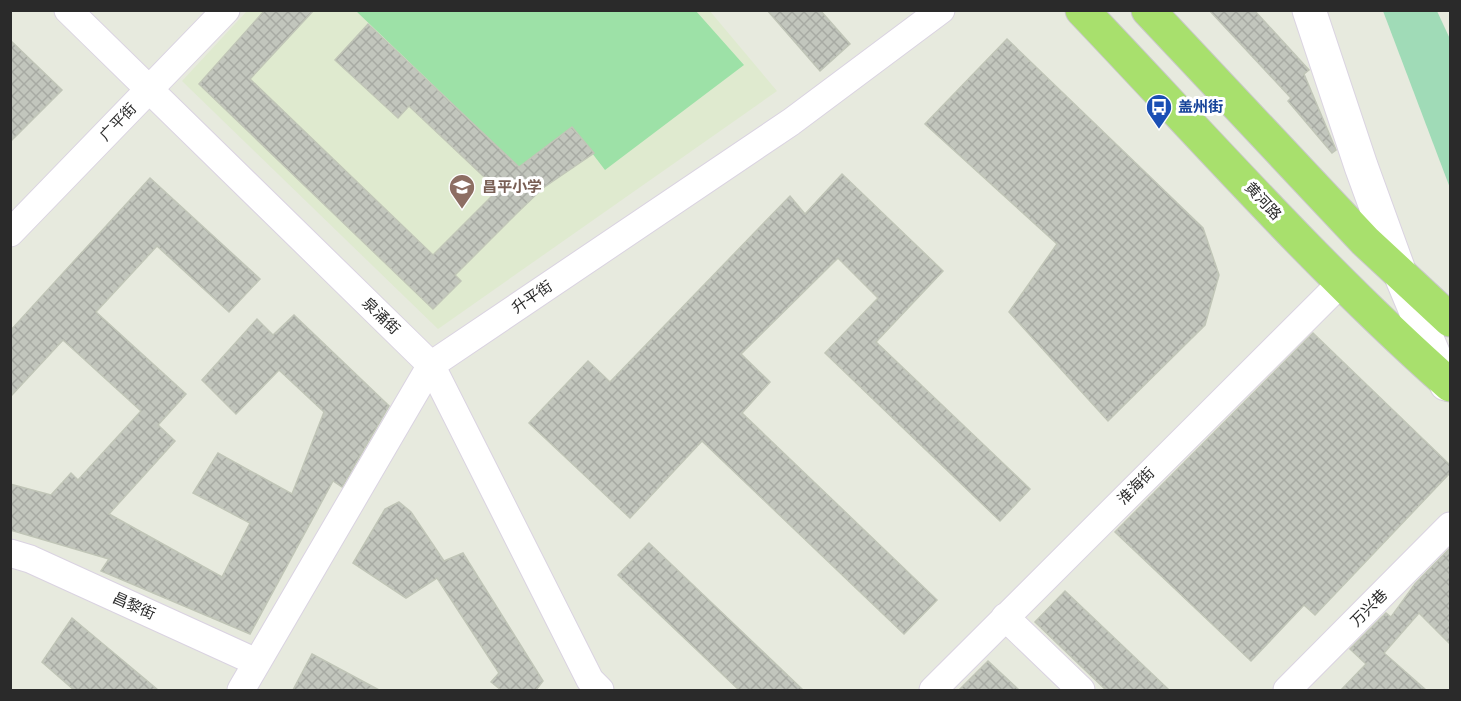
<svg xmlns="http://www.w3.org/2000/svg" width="1461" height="701" font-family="'Source Sans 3','Noto Sans SC',sans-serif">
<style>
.education{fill:#dfeacf}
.green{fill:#a0dbb7}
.pitch{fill:#9de1a7}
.building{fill:url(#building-cross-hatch);stroke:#c0c5b7;stroke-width:1.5}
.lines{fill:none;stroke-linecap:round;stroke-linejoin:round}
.minor-casing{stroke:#dad3e1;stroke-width:29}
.tertiary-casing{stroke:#dad3e1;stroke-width:35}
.primary-casing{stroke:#c8c8c8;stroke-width:35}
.minor{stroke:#fff;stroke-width:27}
.tertiary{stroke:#fff;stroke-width:33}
.primary{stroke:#a8e06d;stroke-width:33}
.labels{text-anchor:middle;stroke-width:6;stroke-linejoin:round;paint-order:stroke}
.transit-label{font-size:15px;font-weight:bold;fill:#164399;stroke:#fff;text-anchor:start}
.street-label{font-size:15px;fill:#2a2a2a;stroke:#fff}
.education-label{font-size:15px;font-weight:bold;fill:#785e54;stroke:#fff;text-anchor:start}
</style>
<defs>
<pattern id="building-cross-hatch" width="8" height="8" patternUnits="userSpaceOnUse" patternTransform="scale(1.5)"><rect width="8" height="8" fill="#c2c6bd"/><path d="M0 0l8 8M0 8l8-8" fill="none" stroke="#a7aaa3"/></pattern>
</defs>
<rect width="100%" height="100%" fill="#e7eade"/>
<path class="education" d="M709,10L777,91L438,329L182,81L247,11Z"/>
<path class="green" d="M1383,11H1437L1450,39V188Z"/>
<path class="pitch" d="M356,11H696L744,65L605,170L572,127L519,167Z"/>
<g class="building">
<path d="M265,10H314L250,79L433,255L498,190L409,106L398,118L335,60L368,24L519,167L572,127L594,153L543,188L517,213L455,275L461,281L433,309L199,84Z"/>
<path d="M767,10H820L850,44L820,71Z"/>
<path d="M1209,10H1254L1309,70L1304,74L1336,150L1332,153L1288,101L1291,98Z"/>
<path d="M1007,39L1203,228L1219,275L1205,325L1108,421L1009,312L1057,244L925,124Z"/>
<path d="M10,40L62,90L10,142Z"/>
<path d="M842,174L943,271L876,342L1030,489L1000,521L825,353L878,298L838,258L741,354L770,382L742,413L937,600L904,634L702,441L630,518L529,423L588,361L610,382L790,196L805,214Z"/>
<path d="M150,178L260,279L229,312L157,246L96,312L186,394L158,425L175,441L109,514L222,577L250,523L193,493L218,453L292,494L324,412L279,370L236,414L202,380L257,319L273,335L294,315L389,406L342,487L333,481L250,634L101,571L109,559L10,530V484L51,495L71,473L78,480L141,411L63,340L10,397V331Z"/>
<path d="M1313,333L1450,465V473L1315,615L1304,605L1251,661L1115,532Z"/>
<path d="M399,502L411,512L444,561L463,553L543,681L536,690H501L491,682L499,673L437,578L406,598L353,563L385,509Z"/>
<path d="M649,543L803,690H739L618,575Z"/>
<path d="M1450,548V644L1419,613L1384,653L1426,690H1341L1366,664L1350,649L1386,613L1391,617L1415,584Z"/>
<path d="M1065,591L1169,690H1106L1035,622Z"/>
<path d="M72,618L158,690H74L42,662Z"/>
<path d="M312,654L379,690H293Z"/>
<path d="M988,661L1019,690H959Z"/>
</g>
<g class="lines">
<g class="minor-casing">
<g id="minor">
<path d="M68,10L431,365L590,680L600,690"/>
<path d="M10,233L226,10"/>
<path d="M10,553L30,559L256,662"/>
<path d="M1005,617L1081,690"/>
<path d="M241,690L431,365L791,122L941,10"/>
<path d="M933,690L1341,283"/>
<path d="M1287,690L1450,526"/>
</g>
</g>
<g class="tertiary-casing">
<path id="tertiary" d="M1309,10L1361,166L1401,276L1446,384"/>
</g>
<g class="primary-casing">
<g id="primary">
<path d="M1082,10C1203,137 1319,269 1450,385"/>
<path d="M1148,10L1365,241L1450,320"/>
</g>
</g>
<use href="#minor" class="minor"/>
<use href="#tertiary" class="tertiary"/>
<use href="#primary" class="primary"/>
</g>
<defs>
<g id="bus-pin" transform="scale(1.35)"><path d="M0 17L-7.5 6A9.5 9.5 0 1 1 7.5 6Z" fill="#1a4fb4" stroke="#fff"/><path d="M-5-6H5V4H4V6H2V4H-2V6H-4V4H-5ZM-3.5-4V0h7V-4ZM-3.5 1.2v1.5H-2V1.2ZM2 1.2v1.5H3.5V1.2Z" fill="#fff"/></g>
<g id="school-pin" transform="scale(1.35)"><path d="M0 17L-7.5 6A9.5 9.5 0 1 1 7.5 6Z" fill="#8d6e63" stroke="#fff"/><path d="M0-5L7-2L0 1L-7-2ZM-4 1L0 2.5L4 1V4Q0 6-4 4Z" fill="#fff"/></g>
</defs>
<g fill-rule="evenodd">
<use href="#bus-pin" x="1159" y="107"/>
<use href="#school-pin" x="462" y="187"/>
</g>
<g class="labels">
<g class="transit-label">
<text x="1178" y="112">盖州街</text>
</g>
<g class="street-label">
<text transform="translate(118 122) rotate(-46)" y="5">广平街</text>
<text transform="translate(1263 201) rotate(47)" y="5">黄河路</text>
<text transform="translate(532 297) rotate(-34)" y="5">升平街</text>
<text transform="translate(381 316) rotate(44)" y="5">泉涌街</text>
<text transform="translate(1136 486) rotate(-45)" y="5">淮海街</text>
<text transform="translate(134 606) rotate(24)" y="5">昌黎街</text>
<text transform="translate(1369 608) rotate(-45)" y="5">万兴巷</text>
</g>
<g class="education-label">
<text x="482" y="192">昌平小学</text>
</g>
</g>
<rect width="1461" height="701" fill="none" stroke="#2a2a2a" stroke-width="24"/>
</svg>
